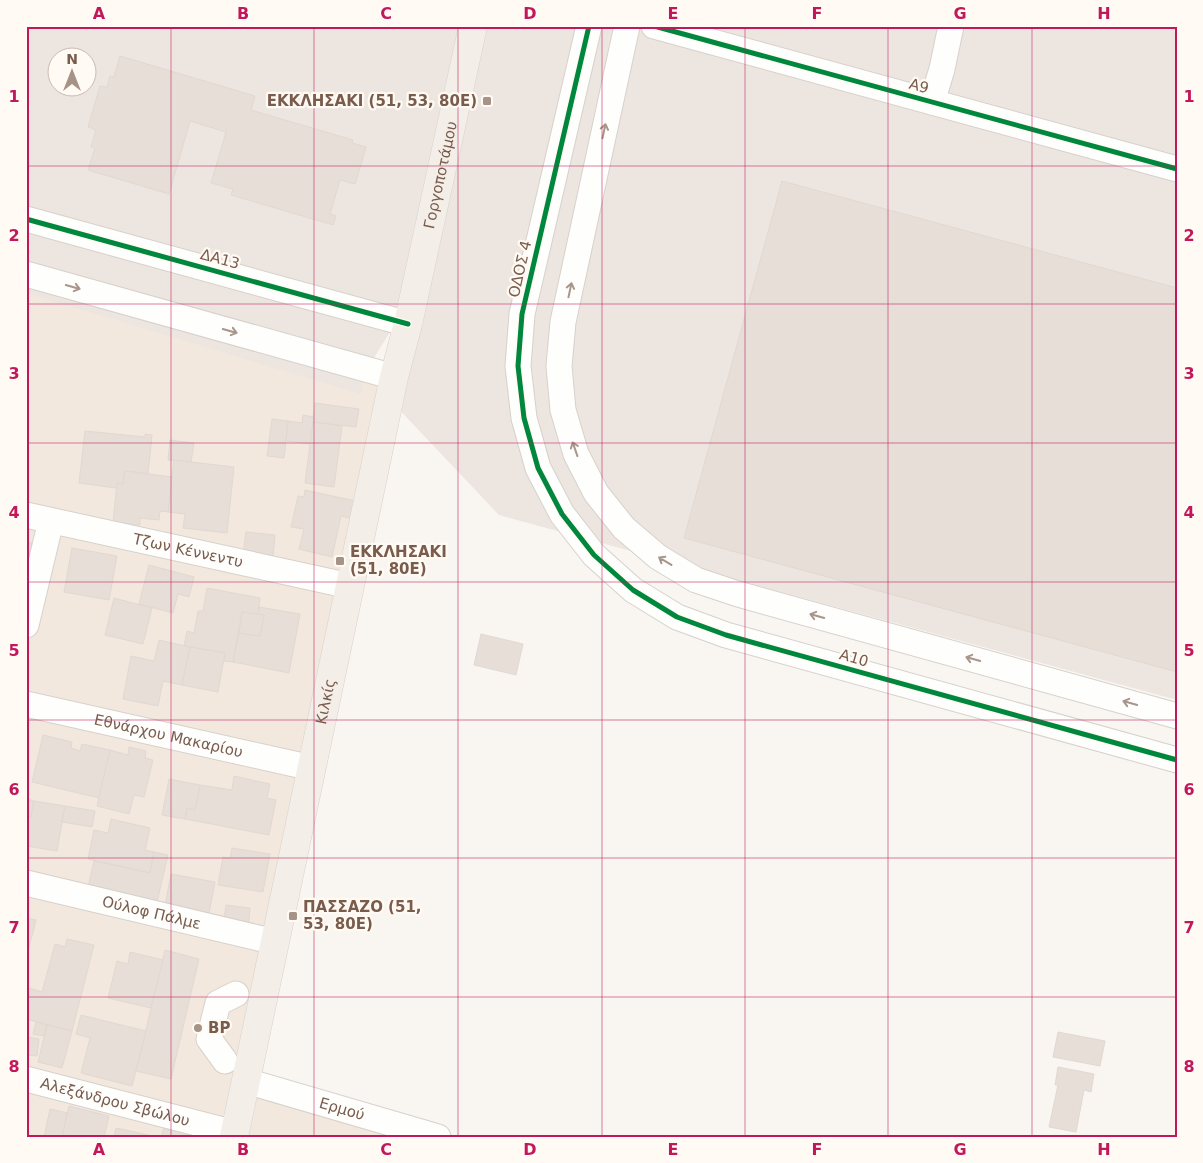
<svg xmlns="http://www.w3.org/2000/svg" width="1203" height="1163" font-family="'DejaVu Sans',sans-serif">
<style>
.residential{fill:#f2e8de}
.industrial{fill:#ede5e0;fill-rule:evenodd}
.building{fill:#e6ded7;stroke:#e2d8d2}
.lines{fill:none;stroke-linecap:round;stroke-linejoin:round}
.minor-casing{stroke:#d7d1cb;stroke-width:27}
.major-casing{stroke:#dad1cc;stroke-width:29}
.minor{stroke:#fefefd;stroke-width:25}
.major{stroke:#f3eee8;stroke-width:28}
.cycleway-casing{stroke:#fffaf3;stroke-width:8}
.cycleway{stroke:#00873e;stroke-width:5}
.oneway{stroke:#a8958b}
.grid{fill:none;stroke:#c2185b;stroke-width:1;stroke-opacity:0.55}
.poi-dot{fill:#a69286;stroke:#fffaf3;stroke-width:2}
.labels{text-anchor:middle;stroke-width:4.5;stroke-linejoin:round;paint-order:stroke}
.street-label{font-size:15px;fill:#7a5c4d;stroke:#fffaf3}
.poi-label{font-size:15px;font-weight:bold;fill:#7a5c4d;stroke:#fffaf3;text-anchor:start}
.neatline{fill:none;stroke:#c2185b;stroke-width:2}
.grid-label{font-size:16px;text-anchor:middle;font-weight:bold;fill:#c2185b}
</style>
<rect width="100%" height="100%" fill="#f9f5f0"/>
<path class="residential" d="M26,275L394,377L246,1080L438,1137H26Z"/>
<g class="industrial">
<path d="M26,26H463L397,321L367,369L361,394L26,293ZM58,58H88V88H58Z"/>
<path d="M481,26H1177V700L499,515L392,402Z"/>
</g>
<g class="building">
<path d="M120,56L255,96L251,110L353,140L352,143L366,147L355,184L340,180L330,214L336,216L333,225L231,195L233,189L211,183L226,132L190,121L169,194L88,170L95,148L91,147L96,130L88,127L100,86L107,87L110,76L114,77Z"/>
<path d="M782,181L1177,288V672L684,538Z"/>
<path d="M315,403L359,409L356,427L313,422Z"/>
<path d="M303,415L314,417L310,444L286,441L288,421L302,423Z"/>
<path d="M272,419L288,421L284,458L267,456Z"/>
<path d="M313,422L342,426L334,487L305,483Z"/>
<path d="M85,431L145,437V434L152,435L148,474L125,471L123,484L117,483L116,488L79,483Z"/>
<path d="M170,440L194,443L191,462L168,460Z"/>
<path d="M174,460L234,467L227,533L183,528L185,514L168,512Z"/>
<path d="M125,471L172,477L168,512L160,511L159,520L140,518V525L113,522L117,483L123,484Z"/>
<path d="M305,490L360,502L356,520L341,516L332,557L299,549L304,529L291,527L298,496L304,497Z"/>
<path d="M246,532L275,535L273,558L243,555Z"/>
<path d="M26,542L32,543L26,573Z"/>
<path d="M72,548L117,556L109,600L64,592Z"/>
<path d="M149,565L194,577L189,597L178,594L173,613L139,604Z"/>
<path d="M207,588L260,598L258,615L242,612L233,662L224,661L225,653L184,646L187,631L194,633L198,611H203Z"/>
<path d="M114,598L152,608L143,644L105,635Z"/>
<path d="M259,607L300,614L289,673L233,662L239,633L260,636L264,615H258Z"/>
<path d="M242,612L264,615L260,636L239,633Z"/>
<path d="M481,634L523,644L516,675L474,665Z"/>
<path d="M159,640L190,647L182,685L163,681L158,706L123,699L131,656L154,661Z"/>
<path d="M190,647L225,653L218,692L182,685Z"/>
<path d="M43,735L72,742L71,748L80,751L82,744L110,750L99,798L32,782Z"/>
<path d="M129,747L146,751L145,758L153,760L144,797L134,795L129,814L97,806L110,750L128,755Z"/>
<path d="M234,776L270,784L267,798L276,800L269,835L185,819L187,808L195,810L200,785L232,790Z"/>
<path d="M169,779L200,785L195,810L187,808L185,819L162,815Z"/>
<path d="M26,799L34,801L31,817L26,816Z"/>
<path d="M34,801L65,806L57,851L26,846V816L31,817Z"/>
<path d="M65,806L95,811L92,827L62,822Z"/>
<path d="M111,819L150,828L145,850L154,852L150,873L88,859L94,830L108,833Z"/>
<path d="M232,848L270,854L263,892L218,885L223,857L230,858Z"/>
<path d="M154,852L168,855L157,902L88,887L94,861L150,873Z"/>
<path d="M171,874L215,882L208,918L164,911Z"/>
<path d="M226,905L250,908L248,930L223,928Z"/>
<path d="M26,918L36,920L26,959Z"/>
<path d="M67,939L94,945L72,1031L26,1019V987L42,992L55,944L65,947Z"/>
<path d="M165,950L199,959L171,1079L136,1071Z"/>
<path d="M130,952L163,960L151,1008L108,998L117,961L128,964Z"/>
<path d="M81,1015L146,1031L132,1086L81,1073L90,1038L76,1034Z"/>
<path d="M36,1022L47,1025L44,1036L33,1034Z"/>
<path d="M47,1025L72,1031L62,1068L38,1062Z"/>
<path d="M1058,1032L1105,1041L1100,1066L1053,1057Z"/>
<path d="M27,1037L39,1039L37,1056L26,1055Z"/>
<path d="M1058,1067L1094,1074L1091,1092L1084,1090L1076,1132L1049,1127L1058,1085H1055Z"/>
<path d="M69,1106L109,1116L104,1137H62Z"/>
<path d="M50,1109L67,1113L62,1137H44Z"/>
<path d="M164,1127L203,1137H161Z"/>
<path d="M116,1128L153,1136V1137H114Z"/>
</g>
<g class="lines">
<g class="minor-casing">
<g id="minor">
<path d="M589,26L522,314L518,366L524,418L538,468L562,514L594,555L633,590L677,617L726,635L1177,760"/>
<path d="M627,26L563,322L559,366L563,410L576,454L596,493L624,528L658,557L696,580L738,594L1177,716"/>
<path d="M654,26L1177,169"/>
<path d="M932,102L942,69L951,26"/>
<path d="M26,219L408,324"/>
<path d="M26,274L394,377"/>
<path id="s1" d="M26,515L350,586"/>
<path d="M26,625L51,521"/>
<path id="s2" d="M26,704L312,768"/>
<path id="s3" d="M26,883L275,942"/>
<path d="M225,1061L209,1039L218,1003L236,994"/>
<path id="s4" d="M26,1079L235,1133"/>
<path id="s5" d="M246,1081L438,1137"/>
</g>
</g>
<g class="major-casing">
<g id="major">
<path id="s6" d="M234,1137L394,377L408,324L473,26"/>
</g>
</g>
<use href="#minor" class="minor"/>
<use href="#major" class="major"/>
<g class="cycleway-casing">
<g id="cycleway">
<path d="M589,26L522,314L518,366L524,418L538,468L562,514L594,555L633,590L677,617L726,635L1177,760"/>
<path d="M654,26L1177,169"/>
<path d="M26,219L408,324"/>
</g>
</g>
<use href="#cycleway" class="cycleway"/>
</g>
<defs><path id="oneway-shaft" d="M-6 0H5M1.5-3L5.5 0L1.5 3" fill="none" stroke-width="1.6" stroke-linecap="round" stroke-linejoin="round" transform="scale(1.25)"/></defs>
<g class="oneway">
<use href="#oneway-shaft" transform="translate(604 131) rotate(-78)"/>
<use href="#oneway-shaft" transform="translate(73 287) rotate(16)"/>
<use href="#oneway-shaft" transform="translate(570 290) rotate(-78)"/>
<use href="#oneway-shaft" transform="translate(230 331) rotate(16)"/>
<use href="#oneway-shaft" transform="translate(575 449) rotate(-109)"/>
<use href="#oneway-shaft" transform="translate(665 561) rotate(-149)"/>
<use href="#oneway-shaft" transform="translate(817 616) rotate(-164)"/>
<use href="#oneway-shaft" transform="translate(973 659) rotate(-164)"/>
<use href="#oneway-shaft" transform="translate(1130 703) rotate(-164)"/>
</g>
<path class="grid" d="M171,26V1137M314,26V1137M458,26V1137M602,26V1137M745,26V1137M888,26V1137M1032,26V1137M26,166H1177M26,304H1177M26,443H1177M26,582H1177M26,720H1177M26,858H1177M26,997H1177"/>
<g class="poi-dot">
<rect x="482" y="96" width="10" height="10" rx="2.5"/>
<rect x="335" y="556" width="10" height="10" rx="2.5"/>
<rect x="288" y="911" width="10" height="10" rx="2.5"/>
<circle cx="198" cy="1028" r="5"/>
</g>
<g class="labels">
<g class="street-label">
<text transform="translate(919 86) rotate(15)" y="5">Α9</text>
<text dy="5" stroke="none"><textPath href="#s6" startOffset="984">Γοργοποτάμου</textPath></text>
<text transform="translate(220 259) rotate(15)" y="5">ΔΑ13</text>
<text transform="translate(520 269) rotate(-77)" y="5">ΟΔΟΣ 4</text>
<text dy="5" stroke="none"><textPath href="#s1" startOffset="166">Τζων Κέννεντυ</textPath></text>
<text transform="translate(854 658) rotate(16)" y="5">Α10</text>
<text dy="5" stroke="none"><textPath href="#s6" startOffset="445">Κιλκίς</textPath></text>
<text dy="5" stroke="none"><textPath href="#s2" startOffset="146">Εθνάρχου Μακαρίου</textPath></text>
<text dy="5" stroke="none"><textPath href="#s3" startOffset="129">Ούλοφ Πάλμε</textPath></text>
<text dy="5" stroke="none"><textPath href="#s4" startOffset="92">Αλεξάνδρου Σβώλου</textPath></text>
<text dy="5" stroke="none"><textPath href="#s5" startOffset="100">Ερμού</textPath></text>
</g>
<g class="poi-label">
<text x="477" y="106" text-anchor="end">ΕΚΚΛΗΣΑΚΙ (51, 53, 80Ε)</text>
<text x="350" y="557">ΕΚΚΛΗΣΑΚΙ<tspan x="350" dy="17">(51, 80Ε)</tspan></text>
<text x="303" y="912">ΠΑΣΣΑΖΟ (51,<tspan x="303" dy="17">53, 80Ε)</tspan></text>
<text x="208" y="1033">BP</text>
</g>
</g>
<rect width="1203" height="1163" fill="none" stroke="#fffaf3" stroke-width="55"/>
<g transform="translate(72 72)"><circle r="24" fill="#fffaf3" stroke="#cabbb1"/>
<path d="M0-4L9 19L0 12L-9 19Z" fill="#a69286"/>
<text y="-8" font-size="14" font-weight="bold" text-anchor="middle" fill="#7a5c4d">N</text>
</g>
<rect x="28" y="28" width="1148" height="1108" class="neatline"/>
<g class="grid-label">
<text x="99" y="19">A</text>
<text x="243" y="19">B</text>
<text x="386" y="19">C</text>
<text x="530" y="19">D</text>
<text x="673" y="19">E</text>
<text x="817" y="19">F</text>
<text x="960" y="19">G</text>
<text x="1104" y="19">H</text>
<text x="14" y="102">1</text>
<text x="1189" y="102">1</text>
<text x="14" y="241">2</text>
<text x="1189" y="241">2</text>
<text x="14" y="379">3</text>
<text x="1189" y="379">3</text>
<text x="14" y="518">4</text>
<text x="1189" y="518">4</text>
<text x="14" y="656">5</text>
<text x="1189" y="656">5</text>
<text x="14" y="795">6</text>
<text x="1189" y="795">6</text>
<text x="14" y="933">7</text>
<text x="1189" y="933">7</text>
<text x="14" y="1072">8</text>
<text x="1189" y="1072">8</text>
<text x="99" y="1155">A</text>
<text x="243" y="1155">B</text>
<text x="386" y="1155">C</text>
<text x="530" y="1155">D</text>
<text x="673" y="1155">E</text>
<text x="817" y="1155">F</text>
<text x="960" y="1155">G</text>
<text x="1104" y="1155">H</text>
</g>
</svg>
